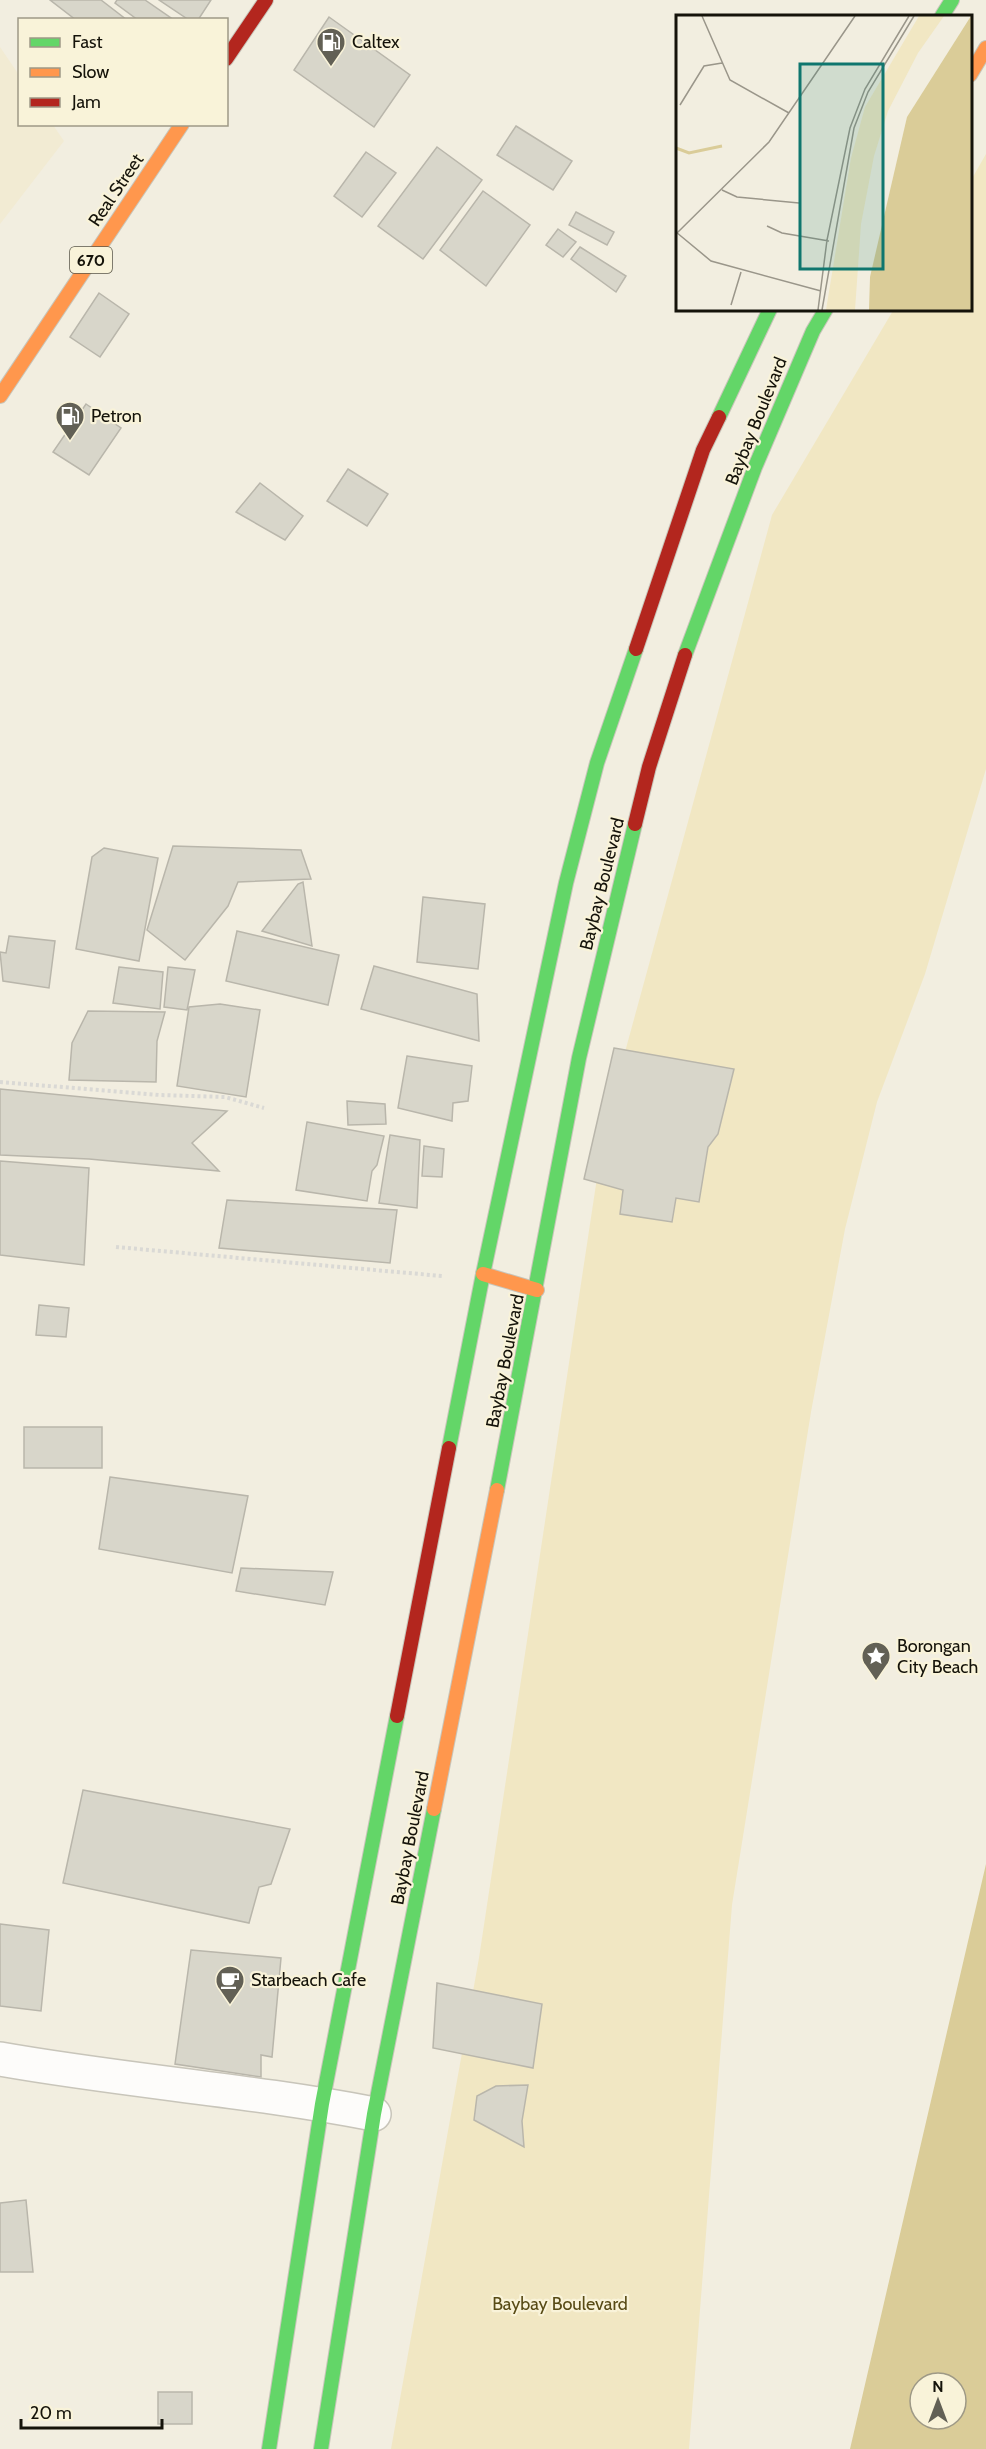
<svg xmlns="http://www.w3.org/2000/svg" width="986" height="2449" font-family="Cabin,sans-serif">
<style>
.built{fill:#f2ebd3}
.green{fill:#f1e7c3}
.water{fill:#dacc98;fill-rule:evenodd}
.building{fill:#d8d6ca;stroke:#b9b6ab;stroke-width:1.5}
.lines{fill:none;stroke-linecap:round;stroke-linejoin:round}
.street-casing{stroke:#c8c5ba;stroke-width:36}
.fast-casing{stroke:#c8c5ba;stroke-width:16}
.slow-casing{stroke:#c8c5ba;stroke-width:16}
.jam-casing{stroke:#c8c5ba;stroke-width:16}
.path{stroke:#dad9d5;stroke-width:4;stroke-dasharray:3 3;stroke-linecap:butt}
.street{stroke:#fdfcfa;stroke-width:33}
.fast{stroke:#63d668;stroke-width:14}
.slow{stroke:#ff974d;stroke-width:14}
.jam{stroke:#b3261e;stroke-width:14}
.labels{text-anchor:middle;stroke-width:4.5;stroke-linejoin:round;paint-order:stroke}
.shield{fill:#f9f3d9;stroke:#595648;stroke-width:1.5}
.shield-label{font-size:16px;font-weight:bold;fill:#15130a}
.poi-label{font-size:18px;fill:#15130a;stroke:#f9f3d9;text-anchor:start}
.street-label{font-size:18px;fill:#15130a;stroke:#f9f3d9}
.park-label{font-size:18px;fill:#584b16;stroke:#f9f3d9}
.inset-river{fill:none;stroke:#dacc98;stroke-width:3}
.inset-road{fill:none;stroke:#9a968a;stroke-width:1.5}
.view{fill:#0f766e;fill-opacity:0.15;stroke:#0f766e;stroke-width:3}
.inset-edge{fill:none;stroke:#15130a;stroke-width:3}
</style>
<rect width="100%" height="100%" fill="#f2eee0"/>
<path class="built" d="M0,47L19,75L20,124L53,125L64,141L0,224Z"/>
<path class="green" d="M986,154V769L925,974L877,1102L845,1229L811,1412L732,1905L689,2449H391L479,1958L605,1125L772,515L894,309H970V182Z"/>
<path class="water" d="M986,1864V2449H850ZM920,2383H956V2419H920Z"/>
<g class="building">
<path d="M50,0H101L127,20H76Z"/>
<path d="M117,0H145L171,18L138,20L115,3Z"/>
<path d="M159,0H211L198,20H189Z"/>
<path d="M329,17L410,75L374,127L294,70Z"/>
<path d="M516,126L572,161L553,190L497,155Z"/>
<path d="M437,147L482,180L423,259L378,226Z"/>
<path d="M366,152L396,173L362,217L334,196Z"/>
<path d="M483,191L530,225L486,286L440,250Z"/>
<path d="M576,212L614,232L607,245L569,225Z"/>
<path d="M558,229L576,242L563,257L546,245Z"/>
<path d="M580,247L626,276L616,292L571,259Z"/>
<path d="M99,293L129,314L100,357L70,337Z"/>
<path d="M86,404L121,428L89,475L53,452Z"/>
<path d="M348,469L388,494L367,526L327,501Z"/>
<path d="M260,483L303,516L285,540L236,512Z"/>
<path d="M173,846L301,850L311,879L238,882L228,906L185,960L147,930Z"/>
<path d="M104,848L158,858L139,961L76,949L92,857Z"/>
<path d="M303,882L312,946L262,931L298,884Z"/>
<path d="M423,897L485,904L478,969L417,962Z"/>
<path d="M237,931L339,955L328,1005L226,981Z"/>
<path d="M9,936L55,941L49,988L3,981L0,952L6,953Z"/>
<path d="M374,966L477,994L479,1041L361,1009Z"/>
<path d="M119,967L163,972L160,1009L113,1003Z"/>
<path d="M168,967L195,970L187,1010L164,1007Z"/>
<path d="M220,1004L260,1010L246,1097L177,1086L189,1007Z"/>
<path d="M88,1011L165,1012L157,1041L156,1082L69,1080L72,1043Z"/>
<path d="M614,1048L734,1069L718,1134L708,1147L699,1202L676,1198L672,1222L620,1214L623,1190L584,1179Z"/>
<path d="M407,1056L472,1066L468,1101L453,1103L452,1121L398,1108Z"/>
<path d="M0,1089L227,1111L192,1143L219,1171L89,1159L0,1155Z"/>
<path d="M347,1101L385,1104L386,1124L348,1125Z"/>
<path d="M307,1122L384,1136L377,1165L372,1171L367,1201L296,1190Z"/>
<path d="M390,1135L420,1140L417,1208L379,1203Z"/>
<path d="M424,1146L444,1149L442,1177L422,1176Z"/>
<path d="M0,1161L89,1168L84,1265L0,1255Z"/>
<path d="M227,1200L397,1210L390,1263L219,1248Z"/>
<path d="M39,1305L69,1308L66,1337L36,1335Z"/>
<rect x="24" y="1427" width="78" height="41"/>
<path d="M110,1477L248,1496L232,1573L99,1549Z"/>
<path d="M241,1568L333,1572L325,1605L236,1591Z"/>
<path d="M83,1790L290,1829L271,1884L259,1887L249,1923L63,1883Z"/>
<path d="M0,1924L49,1930L41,2011L0,2006Z"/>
<path d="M191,1950L281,1958L272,2057L261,2055V2077L175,2064Z"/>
<path d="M437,1983L542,2004L533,2068L433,2048Z"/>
<path d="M528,2085L522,2121L524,2147L474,2120L477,2096L496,2086Z"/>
<path d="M26,2200L33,2272H0V2203Z"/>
<rect x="158" y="2392" width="34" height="32"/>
</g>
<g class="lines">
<g class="street-casing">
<path id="street" d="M0,2059C124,2081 250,2090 374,2114"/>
</g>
<g class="fast-casing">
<g id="fast">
<path d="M942,16L952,0"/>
<path d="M719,417L770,309"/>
<path d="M685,655L755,467L813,331L826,309"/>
<path d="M449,1448L483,1274L566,883L597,763L636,649"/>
<path d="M497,1490L579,1058L635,824"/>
<path d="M269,2449L322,2104L397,1716"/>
<path d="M321,2449L374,2114L434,1809"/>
</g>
</g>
<g class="slow-casing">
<g id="slow">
<path d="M970,75L986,48"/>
<path d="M0,396L182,124"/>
<path d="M483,1274L537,1290"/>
<path d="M434,1809L497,1490"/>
</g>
</g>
<g class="jam-casing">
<g id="jam">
<path d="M226,59L266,0"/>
<path d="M636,649L703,450L719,417"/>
<path d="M635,824L649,767L685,655"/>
<path d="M397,1716L449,1448"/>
</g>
</g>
<g class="path">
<path d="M0,1082L160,1095L225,1097L264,1108"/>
<path d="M116,1247L442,1276"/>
</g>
<use href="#street" class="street"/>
<use href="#fast" class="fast"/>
<use href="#slow" class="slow"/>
<use href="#jam" class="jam"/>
</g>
<defs>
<g id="fuel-pin" transform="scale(1.5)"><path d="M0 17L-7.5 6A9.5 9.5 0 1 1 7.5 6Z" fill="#626055" stroke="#f9f3d9"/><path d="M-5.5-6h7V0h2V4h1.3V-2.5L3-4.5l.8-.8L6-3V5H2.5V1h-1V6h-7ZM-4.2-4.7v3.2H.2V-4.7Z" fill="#fff"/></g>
<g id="sight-pin" transform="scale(1.5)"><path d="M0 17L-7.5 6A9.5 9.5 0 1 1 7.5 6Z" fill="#626055" stroke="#f9f3d9"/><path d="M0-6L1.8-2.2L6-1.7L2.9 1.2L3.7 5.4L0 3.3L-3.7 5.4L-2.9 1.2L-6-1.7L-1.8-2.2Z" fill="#fff"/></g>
<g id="cafe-pin" transform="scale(1.5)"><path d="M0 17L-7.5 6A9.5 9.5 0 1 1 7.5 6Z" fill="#626055" stroke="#f9f3d9"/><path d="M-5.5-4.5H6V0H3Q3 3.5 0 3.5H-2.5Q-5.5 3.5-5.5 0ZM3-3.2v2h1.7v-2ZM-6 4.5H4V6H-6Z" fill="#fff"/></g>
</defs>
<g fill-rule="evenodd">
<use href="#fuel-pin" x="331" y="42"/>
<use href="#fuel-pin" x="70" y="416"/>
<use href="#sight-pin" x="876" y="1656"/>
<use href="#cafe-pin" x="230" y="1980"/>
</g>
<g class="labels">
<rect class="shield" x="70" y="247" width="42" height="26" rx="4.5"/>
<g class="shield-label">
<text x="91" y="266">670</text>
</g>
<g class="poi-label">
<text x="352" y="48">Caltex</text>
<text x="91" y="422">Petron</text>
<text x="897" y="1652">Borongan<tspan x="897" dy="21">City Beach</tspan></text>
<text x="251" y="1986">Starbeach Cafe</text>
</g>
<g class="street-label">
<text transform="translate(116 190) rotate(-56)" y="6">Real Street</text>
<text transform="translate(756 421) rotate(-68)" y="6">Baybay Boulevard</text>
<text transform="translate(602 884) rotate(-76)" y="6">Baybay Boulevard</text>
<text transform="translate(505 1361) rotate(-79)" y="6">Baybay Boulevard</text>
<text transform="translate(410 1838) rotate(-79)" y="6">Baybay Boulevard</text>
</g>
<g class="park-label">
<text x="560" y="2310">Baybay Boulevard</text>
</g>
</g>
<g transform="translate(676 15)">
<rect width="296" height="296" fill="#f2eee0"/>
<path d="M243,1H268L242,38L212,96L198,141L185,209L179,295H150L175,143L189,92Z" fill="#f1e7c3"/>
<path d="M295,1V295H193L194,262L231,102Z" fill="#dacc98"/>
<path class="inset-river" d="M0,133L13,138L46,131"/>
<path class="inset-road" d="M26,1L54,65L113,98M4,90L28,51L46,48M46,175L61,182L123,188M91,211L106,218L153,226M0,217L35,246L145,276M0,219L93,127L179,1M55,290L65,257M142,295L151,225L174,113L189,74L233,1M146,295L178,113L192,77L238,1"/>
<path class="view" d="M124,49H207V254H124Z"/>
<rect width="296" height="296" class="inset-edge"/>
</g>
<rect x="18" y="18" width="210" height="108" fill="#f9f3d9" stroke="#9e9986" stroke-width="1.5"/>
<rect x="30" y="38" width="30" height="9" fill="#63d668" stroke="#9e9986" stroke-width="1.5"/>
<text x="72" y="48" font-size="18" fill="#15130a">Fast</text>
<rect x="30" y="68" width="30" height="9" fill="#ff974d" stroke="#9e9986" stroke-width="1.5"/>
<text x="72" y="78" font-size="18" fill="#15130a">Slow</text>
<rect x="30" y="98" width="30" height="9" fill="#b3261e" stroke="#9e9986" stroke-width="1.5"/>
<text x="72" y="108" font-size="18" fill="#15130a">Jam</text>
<g transform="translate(938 2401)"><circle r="28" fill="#f9f3d9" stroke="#9e9986" stroke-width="1.5"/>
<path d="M0-4.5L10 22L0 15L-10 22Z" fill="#626055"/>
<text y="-9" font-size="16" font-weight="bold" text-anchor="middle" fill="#15130a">N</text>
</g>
<path d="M21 2419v9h141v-9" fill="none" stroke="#15130a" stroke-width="3"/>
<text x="30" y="2419" font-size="18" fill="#15130a" stroke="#f9f3d9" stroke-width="4.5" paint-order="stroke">20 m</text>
</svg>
